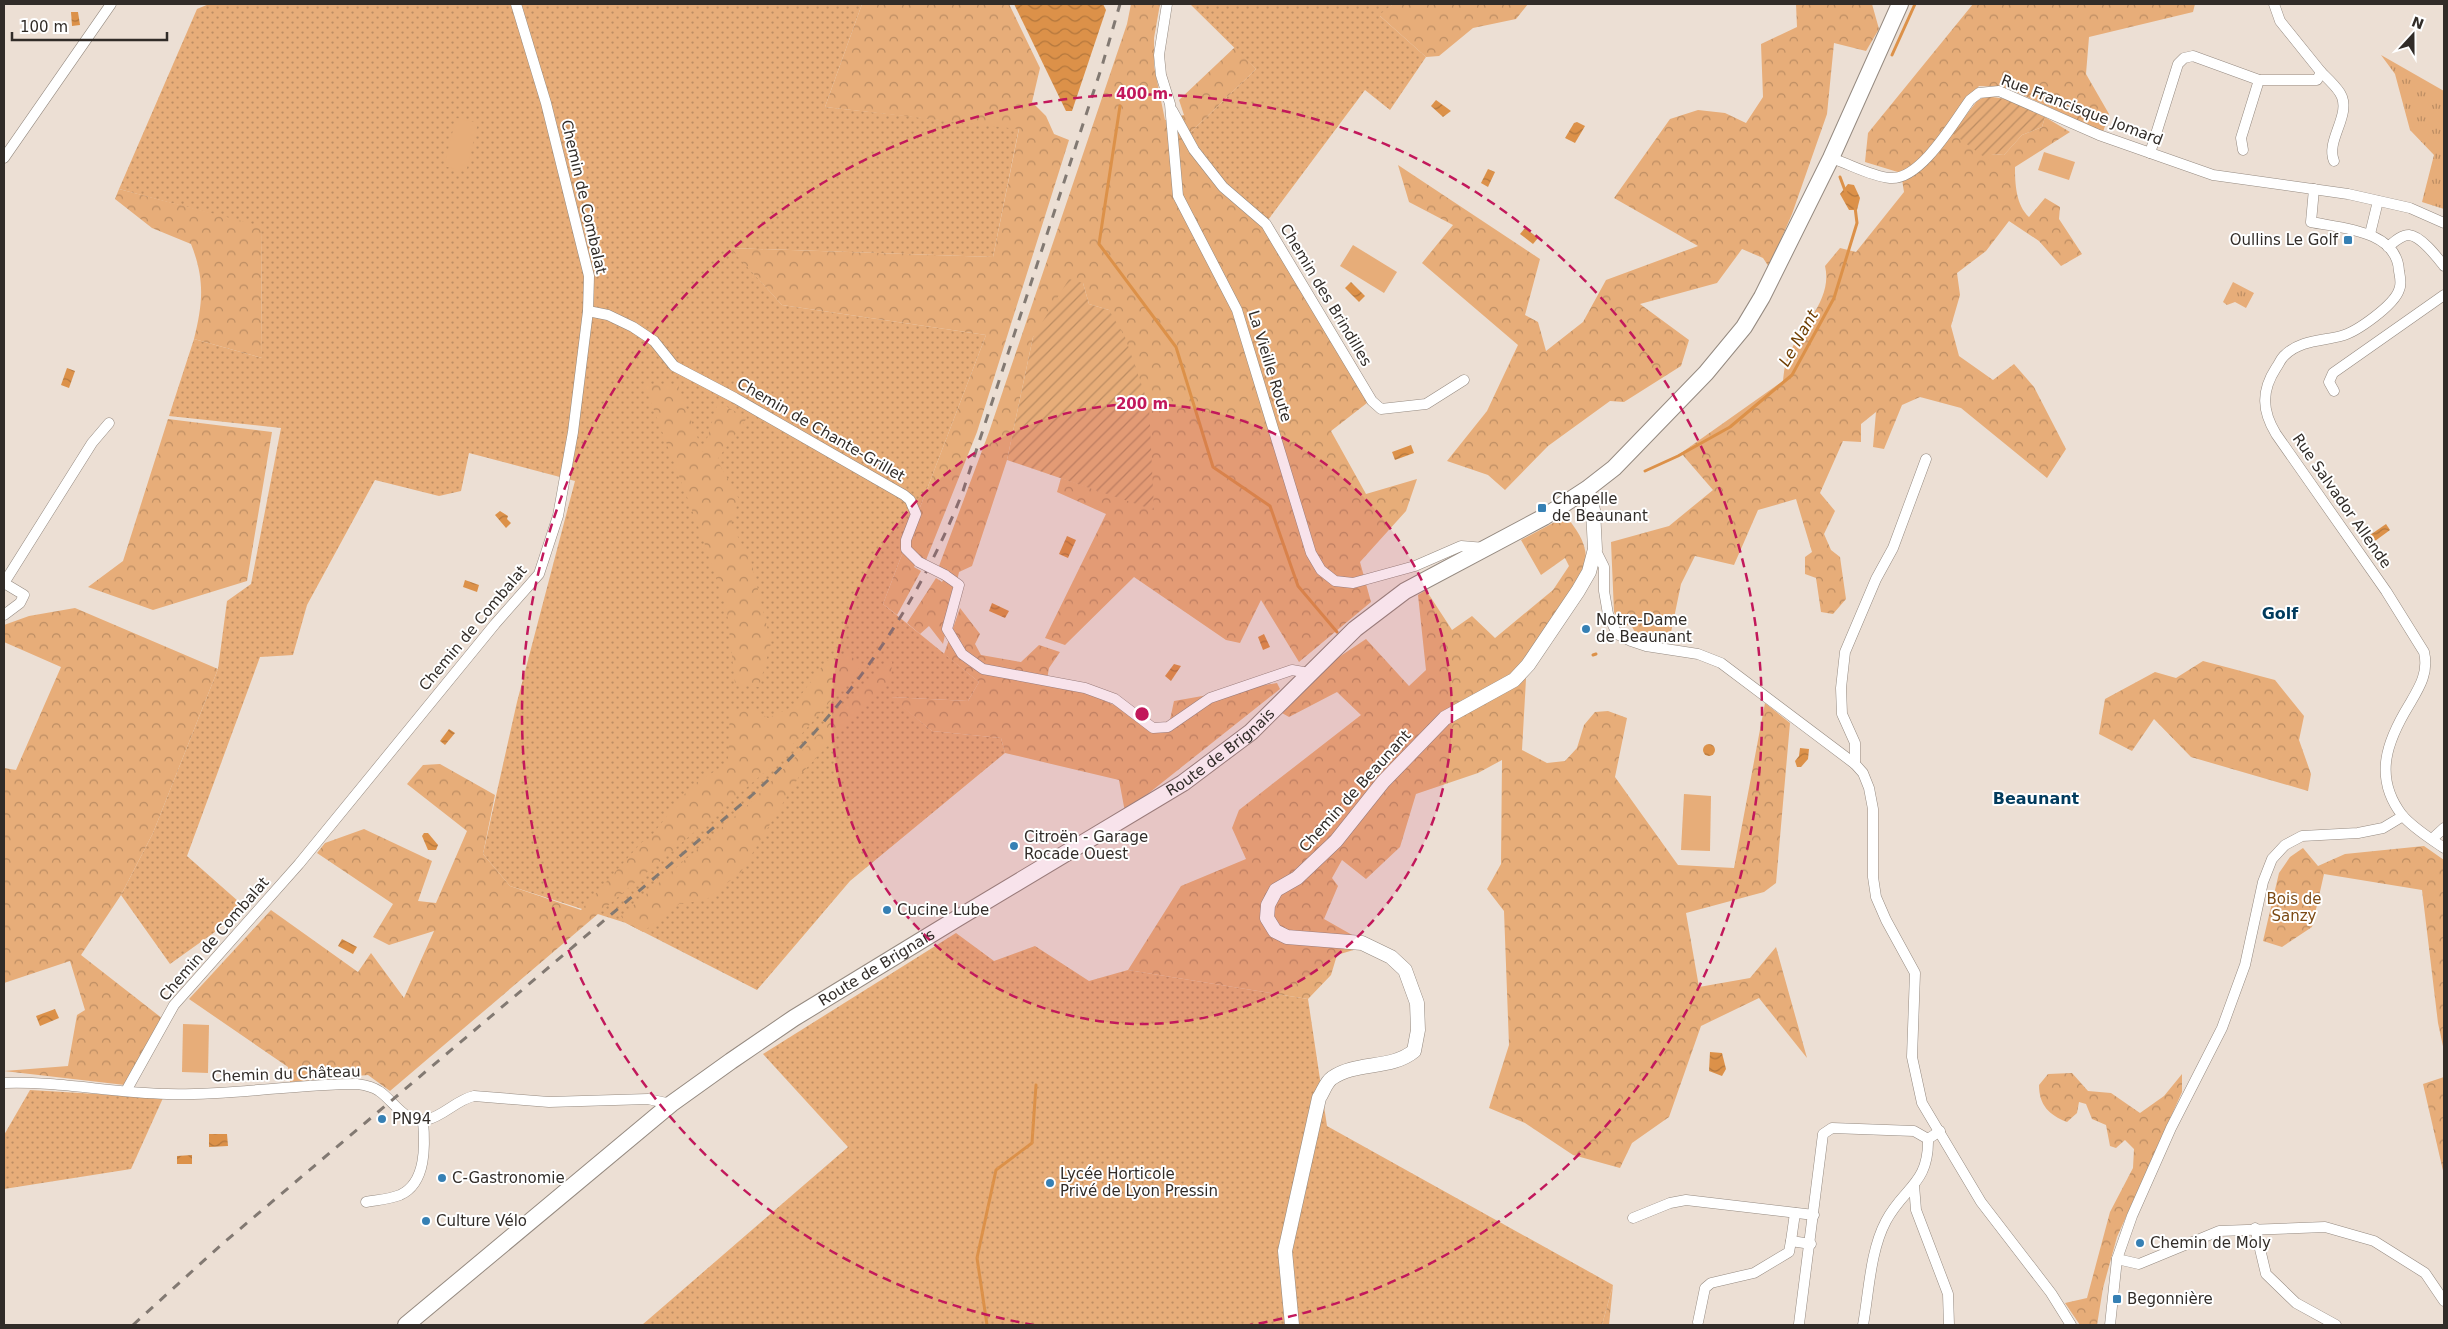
<svg xmlns="http://www.w3.org/2000/svg" width="2448" height="1329" font-family="'DejaVu Sans',sans-serif">
<style>
.grass{fill:url(#grass-dots)}
.forest{fill:url(#forest-crowns)}
.park{fill:url(#park-tufts)}
.garden{fill:url(#garden-furrows)}
.pitch{fill:#e7ad79}
.water{fill:url(#water-waves)}
.lines{fill:none;stroke-linecap:round;stroke-linejoin:round}
.stream{stroke:#dc9149;stroke-width:3}
.minor-casing{stroke:#958a80;stroke-width:11}
.tertiary-casing{stroke:#958a80;stroke-width:15}
.primary-casing{stroke:#958a80;stroke-width:18}
.minor{stroke:#fff;stroke-width:10}
.tertiary{stroke:#fff;stroke-width:14}
.primary{stroke:#fff;stroke-width:16}
.rail{stroke:#827972;stroke-width:3;stroke-dasharray:9 9;stroke-linecap:butt}
.minor-bridge-casing{stroke:#958a80;stroke-width:11;stroke-linecap:butt}
.minor-bridge{stroke:#fff;stroke-width:10}
.ring{fill:none;stroke:#c2185b;stroke-width:2.5;stroke-dasharray:9 6}
.poi-dot{fill:#3680b4;stroke:#fff;stroke-width:2}
.labels{text-anchor:middle;stroke-width:4;stroke-linejoin:round;paint-order:stroke}
.street-label{font-size:15px;fill:#312c28;stroke:#fff}
.poi-label{font-size:15px;fill:#312c28;stroke:#fff;text-anchor:start}
.park-label{font-size:15px;fill:#7b4913;stroke:#fff}
.water-label{font-size:16px;font-style:italic;fill:#6f3e02;stroke:#fff}
.neighbourhood-label{font-size:16px;font-weight:bold;fill:#013b5d;stroke:#fff}
.centre{fill:#c2185b;stroke:#fff;stroke-width:2.5}
.ring-label{font-size:15px;text-anchor:middle;font-weight:bold;fill:#c2185b;stroke:#fff;stroke-width:4;stroke-linejoin:round;paint-order:stroke}
</style>
<defs>
<pattern id="grass-dots" width="8" height="8" patternUnits="userSpaceOnUse" patternTransform="scale(1.25)"><rect width="8" height="8" fill="#e7ad79"/><path d="M2 2h.1M6 6h.1" fill="none" stroke="#bc8d63" stroke-width="1.8" stroke-linecap="round"/></pattern>
<pattern id="forest-crowns" width="20" height="18" patternUnits="userSpaceOnUse" patternTransform="scale(1.25)"><rect width="20" height="18" fill="#e7ad79"/><path d="M2 6a3 3 0 1 1 6 0M12 15a3 3 0 1 1 6 0" fill="none" stroke="#bc8d63"/></pattern>
<pattern id="park-tufts" width="24" height="20" patternUnits="userSpaceOnUse" patternTransform="scale(1.25)"><rect width="24" height="20" fill="#e7ad79"/><path d="M3 7l-1-3M5 7V3M7 7l1-3M15 17l-1-3M17 17v-4M19 17l1-3" fill="none" stroke="#bc8d63"/></pattern>
<pattern id="garden-furrows" width="10" height="10" patternUnits="userSpaceOnUse" patternTransform="scale(1.25)"><rect width="10" height="10" fill="#e7ad79"/><path d="M-1 1l2-2M0 10L10 0M9 11l2-2" fill="none" stroke="#bc8d63"/></pattern>
<pattern id="water-waves" width="16" height="10" patternUnits="userSpaceOnUse" patternTransform="scale(1.25)"><rect width="16" height="10" fill="#dc9149"/><path d="M0 5q4-4 8 0t8 0" fill="none" stroke="#b3773d"/></pattern>
</defs>
<rect width="100%" height="100%" fill="#ecdfd4"/>
<g class="grass">
<path d="M209,4H862L825,107L1019,128L993,257L731,248L782,305L986,335L883,604L979,682L968,701L891,697L932,731L1001,738L1005,753L850,881L757,990L626,923L510,886L483,854L517,702L575,481L469,453L461,491L439,496L375,480L307,605L293,655L260,657L187,856L247,909L170,964L121,895L153,833L218,669L227,601L251,584L281,428L169,416L194,339L262,358L261,227L119,189L197,9Z"/>
<path d="M1190,4H1393L1380,16L1426,57L1390,110L1365,90L1268,220L1226,183L1189,134L1256,69Z"/>
<path d="M956,933L994,961L1035,946L1089,981L1128,970L1308,999L1327,1126L1613,1285L1602,1325H642L848,1147L763,1054Z"/>
<path d="M30,1090L163,1098L131,1169L4,1189V1135Z"/>
</g>
<g class="forest">
<path d="M862,4H1009L1040,68L1032,102L1046,116L1054,134L1069,140L977,432L926,560L919,557L914,567L921,571L897,615L883,604L986,335L782,305L730,248L993,257L1019,129L825,107Z"/>
<path d="M1131,4H1160L1154,38V66L1165,120L1184,115L1179,100L1235,47L1256,69L1189,134L1227,183L1268,220L1357,366L1367,403L1331,431L1366,494L1417,479L1406,511L1360,562L1371,602L1299,662L1261,600L1240,643L1226,640L1134,577L1065,645L1045,638L1106,514L1057,492L1061,478L1154,509L1109,310L1089,304L1083,283L1033,337L1007,460L972,566L959,572L943,644L929,626L920,634L907,623L936,578L942,582L947,573L939,566L989,432L1127,24Z"/>
<path d="M1393,4H1528L1516,19L1473,28L1439,56L1426,57L1379,15Z"/>
<path d="M1796,4H1872L1879,29L1866,51L1834,43L1827,114L1792,214L1769,267L1763,258L1742,249L1717,283L1640,304L1689,340L1681,366L1624,402L1610,401L1548,446L1505,490L1488,475L1447,461L1487,411L1518,345L1422,263L1453,225L1409,202L1398,165L1540,259L1525,315L1538,322L1546,351L1583,322L1606,280L1698,246L1614,198L1670,119L1698,110L1725,113L1746,123L1763,97L1761,44L1797,27Z"/>
<path d="M1973,4H2195L2193,12L2089,37L2086,74L2109,114L2103,132L2014,91L2001,87L1979,86L1944,128L1991,154L2004,155L2022,135L2042,127L2045,117L2070,132L2015,167C2015,184 2016,205 2029,217L2045,198L2060,207L2059,219L2082,254L2061,266L2039,241L2009,221L1986,251L1957,273L1960,295L1951,326L1959,356L1993,380L2014,364L2034,387L2066,449L2047,478L1961,408L1920,397L1902,405L1884,449L1873,447L1876,412L1861,424V442L1843,441L1820,493L1835,511L1824,534L1831,550L1840,557L1846,599L1833,614L1821,612L1816,578L1805,574V557L1812,552L1796,499L1758,510L1734,565L1695,556L1681,584L1669,642L1654,641L1638,637L1631,625L1621,626L1614,612L1611,542L1669,526L1713,490L1681,453L1783,381C1784,372 1785,361 1789,354C1802,326 1833,299 1825,266L1840,248L1856,252L1904,192L1901,173L1865,162L1868,133Z"/>
<path d="M119,189L261,226L262,358L194,339C203,303 205,279 191,244L152,228L115,199Z"/>
<path d="M644,384L678,386L703,452L718,402L747,418L717,460L739,499L731,524L751,561L771,643L759,687L735,683L727,611L703,539Z"/>
<path d="M168,419L272,432L247,581L153,610L88,587L123,561Z"/>
<path d="M1566,516C1576,529 1585,540 1586,557C1586,577 1533,646 1520,665L1526,679L1522,750L1547,763L1565,761L1577,748L1584,725L1595,712L1608,711L1627,718L1615,777L1678,865L1734,868L1765,703L1790,723L1776,883L1764,892L1686,913L1699,987L1750,978L1776,947L1807,1058L1759,998L1701,1026L1669,1117L1632,1143L1620,1168L1573,1155L1525,1123L1489,1108L1509,1045L1504,911L1487,889L1501,864L1502,760L1478,773L1416,794L1400,847L1366,879L1342,860L1332,878L1338,886L1324,919L1354,936L1360,948L1337,955L1331,975L1308,999L1128,970L1181,886L1246,859L1232,828L1239,810L1361,715L1337,692L1289,717L1282,713L1333,661L1366,639L1409,686L1426,670L1418,595L1426,590L1452,630L1472,616L1495,638L1553,590L1569,566L1565,558L1541,575L1521,540Z"/>
<path d="M75,608L218,669L153,833L121,895L81,955L163,1019L125,1085L4,1071L68,1066L77,1015L85,1010L70,961L4,983V768L16,770L61,667L4,642V625L29,616Z"/>
<path d="M960,608L980,634L975,644L981,655L1021,662L1039,645L1060,652L1049,668L1046,685L1087,693L1168,729L1174,701L1277,683L1280,689L1125,812L1119,780L1005,753L1001,738L932,731L890,697L968,701L979,682L944,654Z"/>
<path d="M848,653L861,666L779,760L390,1091L368,1075L290,1082L288,1067L189,999L271,910L358,972L371,953L404,998L434,931L389,945L373,937L393,904L317,853L325,843L364,829L432,861L418,901L436,903L467,831L407,784L423,765L440,764L495,795L483,854L510,886L581,910L642,842L648,840L691,786L728,763L730,710H754L768,718L792,707L826,661Z"/>
<path d="M888,659L892,662L891,679L800,775L741,872L706,900L679,904L643,932L626,923L621,916L750,803L841,711Z"/>
<path d="M2203,661L2275,680L2304,716L2299,740L2311,774L2308,791L2191,757L2154,719L2132,751L2099,734L2105,699L2155,672L2176,678Z"/>
<path d="M2424,846L2444,860V1051L2438,1023L2422,890L2324,874L2312,927L2282,947L2263,941L2279,873L2290,857L2303,848L2318,866L2345,854Z"/>
<path d="M2072,1073L2088,1091L2111,1093L2140,1113L2164,1096L2182,1074V1092L2117,1237L2103,1288L2097,1325H2080L2065,1303L2087,1298L2110,1212L2133,1168L2134,1149L2125,1140L2116,1148L2110,1146L2106,1125L2092,1119L2086,1104L2079,1102L2077,1113L2067,1122C2049,1115 2039,1105 2039,1085L2048,1074Z"/>
<path d="M2444,1077V1175L2423,1084Z"/>
<path d="M1613,1285L1609,1325H1602Z"/>
</g>
<g class="park">
<path d="M2381,55L2444,91V209L2422,202L2434,155L2410,130L2395,74Z"/>
<path d="M2233,282L2254,293L2246,308L2235,302L2227,305L2223,302Z"/>
</g>
<g class="garden">
<path d="M1986,96L2006,99L2045,117L2042,127L2022,135L2004,155L1991,154L1988,160L1952,133L1977,101Z"/>
<path d="M1069,279L1083,283L1089,304L1109,310L1125,337L1149,406L1154,510L1007,460L1033,337Z"/>
</g>
<g class="pitch">
<path d="M456,118L478,123L466,172L444,166Z"/>
<path d="M2044,152L2075,162L2069,180L2038,170Z"/>
<path d="M1353,245L1397,272L1384,293L1340,266Z"/>
<path d="M1684,794L1711,796L1710,851L1681,850Z"/>
<path d="M183,1024L209,1025L208,1073L182,1072Z"/>
</g>
<g class="water">
<path d="M1014,4H1103L1106,10L1072,111H1066Z"/>
<path d="M71,12H78L80,25L72,26Z"/>
<path d="M1436,100L1451,111L1443,117L1431,106Z"/>
<path d="M1577,122L1585,126L1575,143L1565,138L1574,123Z"/>
<path d="M1488,169L1495,172L1488,187L1481,183Z"/>
<path d="M1848,184L1854,185L1860,198L1857,210H1849L1840,194Z"/>
<path d="M1525,228L1538,238L1533,244L1520,234Z"/>
<path d="M1351,282L1365,296L1359,302L1345,288Z"/>
<path d="M67,368L75,371L69,388L61,385Z"/>
<path d="M1411,445L1414,453L1395,460L1392,452Z"/>
<path d="M500,511L508,516L507,519L511,523L506,528L495,515Z"/>
<path d="M2386,524L2390,530L2375,541L2370,535Z"/>
<path d="M1067,536L1076,540L1068,558L1059,554Z"/>
<path d="M465,580L479,585L477,592L463,587Z"/>
<path d="M992,603L1009,611L1005,618L989,611Z"/>
<path d="M1264,634L1270,647L1263,650L1258,637Z"/>
<path d="M1174,664L1181,666L1171,681L1165,676Z"/>
<path d="M449,729L455,733L445,745L440,741Z"/>
<circle cx="1709" cy="750" r="6"/>
<path d="M1800,748L1809,749L1808,759L1801,767H1797L1795,761L1799,756Z"/>
<path d="M424,833H428L438,845L436,850H428L422,836Z"/>
<path d="M342,939L357,947L353,954L338,946Z"/>
<path d="M55,1009L59,1018L40,1026L36,1016Z"/>
<path d="M1710,1052L1722,1053L1726,1069L1722,1076L1709,1071Z"/>
<path d="M209,1134H227L228,1146L209,1147Z"/>
<path d="M192,1155V1164H177V1156Z"/>
</g>
<g class="lines">
<g class="stream">
<path d="M1892,55L1915,4"/>
<path d="M1120,106L1099,244L1176,347L1213,467L1270,506L1298,586L1337,632"/>
<path d="M1840,177L1846,193"/>
<path d="M1645,471L1678,456L1730,427L1792,375L1834,298L1857,223L1855,207"/>
<path d="M1593,655L1596,654"/>
<path d="M987,1325L977,1258L996,1170L1032,1143L1036,1085"/>
</g>
<g class="minor-casing">
<g id="minor">
<path d="M1167,4L1159,55L1161,75L1170,104L1178,196L1237,310L1311,553L1321,570L1335,581L1353,583L1415,566L1461,546L1485,548"/>
<path d="M2321,72C2327,78 2335,85 2340,93C2353,114 2325,140 2334,161"/>
<path d="M1172,110L1194,150L1223,187L1266,224L1372,401L1381,409L1426,404L1464,380"/>
<path d="M2243,150L2241,138L2259,80"/>
<path d="M2150,153L2178,64L2184,58L2193,56L2259,80H2317L2321,72L2280,21L2274,4"/>
<path d="M4,158L111,4"/>
<path d="M1831,158C1850,164 1870,176 1890,178C1920,181 1954,122 1970,100L1979,93L1999,91L2099,135L2213,175L2348,194L2410,208L2444,223"/>
<path d="M2314,189L2311,222C2340,228 2397,230 2399,271C2400,277 2402,284 2399,290C2394,305 2357,332 2341,336C2322,341 2300,340 2285,355C2281,358 2279,364 2276,368C2261,391 2262,411 2276,434L2386,591L2424,652C2429,673 2419,688 2409,705C2387,741 2373,777 2402,815C2413,828 2431,839 2444,848"/>
<path d="M2370,234L2378,201"/>
<path d="M2388,247C2394,242 2401,235 2409,235C2421,236 2437,257 2444,266"/>
<path d="M588,311L608,315L633,327L654,341L674,366L735,398L904,495L910,500L916,514L906,540V549L919,562"/>
<path d="M2334,391L2329,382L2333,373L2444,295"/>
<path d="M1595,549L1604,567V591L1608,614L1617,634L1631,641L1646,646L1698,654L1721,663L1855,764L1863,773L1869,788L1873,809V877L1876,897L1886,920L1915,973L1912,1057L1922,1103L1981,1202L2051,1293L2071,1325"/>
<path d="M945,575L959,585L947,629L962,654L983,669L1085,688L1115,699L1153,728L1168,727L1210,698L1292,670L1309,673"/>
<path d="M4,583L92,443L109,423"/>
<path d="M4,615L20,603L24,595L4,583"/>
<path d="M1855,764V743L1842,714L1841,688L1845,652L1876,579L1893,548L1926,459"/>
<path d="M2432,839L2444,828"/>
<path d="M4,1083C59,1081 112,1093 167,1094C230,1096 293,1084 357,1084C364,1085 372,1086 379,1091C394,1101 405,1124 426,1120C444,1116 456,1100 474,1096L549,1102L648,1099L671,1104"/>
<path d="M126,1091L174,1005L299,864L495,624L539,574L558,516L573,432L588,311L589,276L546,103L516,4"/>
<path d="M1914,1185L1916,1210L1948,1294L1949,1325"/>
<path d="M366,1202C377,1200 390,1199 400,1195C427,1183 425,1144 423,1120"/>
<path d="M1795,1213L1791,1241L1811,1244"/>
<path d="M1633,1218L1670,1203L1686,1200L1814,1215"/>
<path d="M2255,1228L2266,1274L2296,1303L2336,1325"/>
<path d="M2117,1259L2139,1264L2219,1231L2325,1227L2374,1241L2425,1273L2444,1301"/>
<path d="M1698,1322L1705,1288L1711,1283L1754,1273L1789,1252L1791,1241"/>
<path d="M1799,1324L1823,1134L1832,1128L1914,1131L1928,1139L1940,1131"/>
<path d="M1863,1325C1869,1292 1870,1251 1886,1221C1904,1187 1929,1184 1928,1139"/>
<path d="M2110,1325L2117,1259L2132,1216L2171,1128L2222,1028L2245,965L2263,882L2272,859L2285,845L2302,836L2358,833L2383,828L2403,816"/>
</g>
</g>
<g class="tertiary-casing">
<path id="tertiary" d="M1292,1325L1285,1251L1319,1098C1323,1092 1326,1082 1332,1078C1356,1061 1391,1070 1414,1051L1418,1030L1417,1003L1405,970L1391,957L1362,943L1287,937L1275,931L1267,918L1268,905L1276,890L1297,878L1336,841L1383,782L1445,718L1514,680L1528,665L1578,591L1589,572L1595,549L1593,510L1587,489"/>
</g>
<g class="primary-casing">
<g id="primary">
<path id="s1" d="M406,1325L671,1104L731,1061L794,1018L953,921L1183,783L1251,732L1355,629L1405,591L1544,517L1587,489L1614,468L1706,373L1744,327L1762,297L1831,158L1900,4"/>
</g>
</g>
<use href="#minor" class="minor"/>
<use href="#tertiary" class="tertiary"/>
<use href="#primary" class="primary"/>
<path class="rail" d="M133,1325L221,1245L751,796C845,711 917,609 963,491L1102,66L1120,4"/>
<g class="minor-bridge-casing">
<path id="minor-bridge" d="M919,562L945,575"/>
</g>
<use href="#minor-bridge" class="minor-bridge"/>
</g>
<circle cx="1142" cy="714" r="310" fill="#c2185b" fill-opacity=".12"/>
<g class="ring">
<circle cx="1142" cy="714" r="310"/>
<path d="M1034 1325A620 620 0 1 1 1250 1325"/>
</g>
<g class="poi-dot">
<rect x="2343" y="235" width="10" height="10" rx="2.5"/>
<rect x="1537" y="503" width="10" height="10" rx="2.5"/>
<circle cx="1586" cy="629" r="5"/>
<circle cx="1014" cy="846" r="5"/>
<circle cx="887" cy="910" r="5"/>
<circle cx="382" cy="1119" r="5"/>
<circle cx="442" cy="1178" r="5"/>
<circle cx="1050" cy="1183" r="5"/>
<circle cx="426" cy="1221" r="5"/>
<circle cx="2140" cy="1243" r="5"/>
<rect x="2112" y="1294" width="10" height="10" rx="2.5"/>
</g>
<g class="labels">
<g class="street-label">
<text transform="translate(2082 110) rotate(21)" y="5">Rue Francisque Jomard</text>
<text transform="translate(584 197) rotate(77)" y="5">Chemin de Combalat</text>
<text transform="translate(1326 295) rotate(59)" y="5">Chemin des Brindilles</text>
<text transform="translate(1270 366) rotate(73)" y="5">La Vieille Route</text>
<text transform="translate(821 430) rotate(30)" y="5">Chemin de Chante-Grillet</text>
<text transform="translate(2342 501) rotate(55)" y="5">Rue Salvador Allende</text>
<text transform="translate(473 628) rotate(-50)" y="5">Chemin de Combalat</text>
<text dy="5" stroke="none"><textPath href="#s1" startOffset="998">Route de Brignais</textPath></text>
<text transform="translate(1355 791) rotate(-48)" y="5">Chemin de Beaunant</text>
<text transform="translate(214 939) rotate(-49)" y="5">Chemin de Combalat</text>
<text dy="5" stroke="none"><textPath href="#s1" startOffset="592">Route de Brignais</textPath></text>
<text transform="translate(286 1074) rotate(-2)" y="5">Chemin du Château</text>
</g>
<g class="poi-label">
<text x="2338" y="245" text-anchor="end">Oullins Le Golf</text>
<text x="1552" y="504">Chapelle<tspan x="1552" dy="17">de Beaunant</tspan></text>
<text x="1596" y="625">Notre-Dame<tspan x="1596" dy="17">de Beaunant</tspan></text>
<text x="1024" y="842">Citroën - Garage<tspan x="1024" dy="17">Rocade Ouest</tspan></text>
<text x="897" y="915">Cucine Lube</text>
<text x="392" y="1124">PN94</text>
<text x="1060" y="1179">Lycée Horticole<tspan x="1060" dy="17">Privé de Lyon Pressin</tspan></text>
<text x="452" y="1183">C-Gastronomie</text>
<text x="436" y="1226">Culture Vélo</text>
<text x="2150" y="1248">Chemin de Moly</text>
<text x="2127" y="1304">Begonnière</text>
</g>
<g class="park-label">
<text x="2294" y="904">Bois de<tspan x="2294" dy="17">Sanzy</tspan></text>
</g>
<g class="water-label">
<text transform="translate(1798 338) rotate(-60)" y="6">Le Nant</text>
</g>
<g class="neighbourhood-label">
<text x="2280" y="619">Golf</text>
<text x="2036" y="804">Beaunant</text>
</g>
</g>
<circle cx="1142" cy="714" r="8" class="centre"/>
<g class="ring-label">
<text x="1142" y="99">400 m</text>
<text x="1142" y="409">200 m</text>
</g>
<rect width="2448" height="1329" fill="none" stroke="#312c28" stroke-width="10"/>
<g transform="translate(2413 35) rotate(21)" stroke="#ffffff" stroke-width="4" paint-order="stroke">
<path d="M0-4L9 19L0 12L-9 19Z" fill="#312c28"/>
<text y="-8" font-size="14" font-weight="bold" text-anchor="middle" fill="#312c28">N</text>
</g>
<path d="M12 32v8h155v-8" fill="none" stroke="#312c28" stroke-width="2.5"/>
<text x="20" y="32" font-size="15" fill="#312c28" stroke="#ffffff" stroke-width="4" paint-order="stroke">100 m</text>
</svg>
